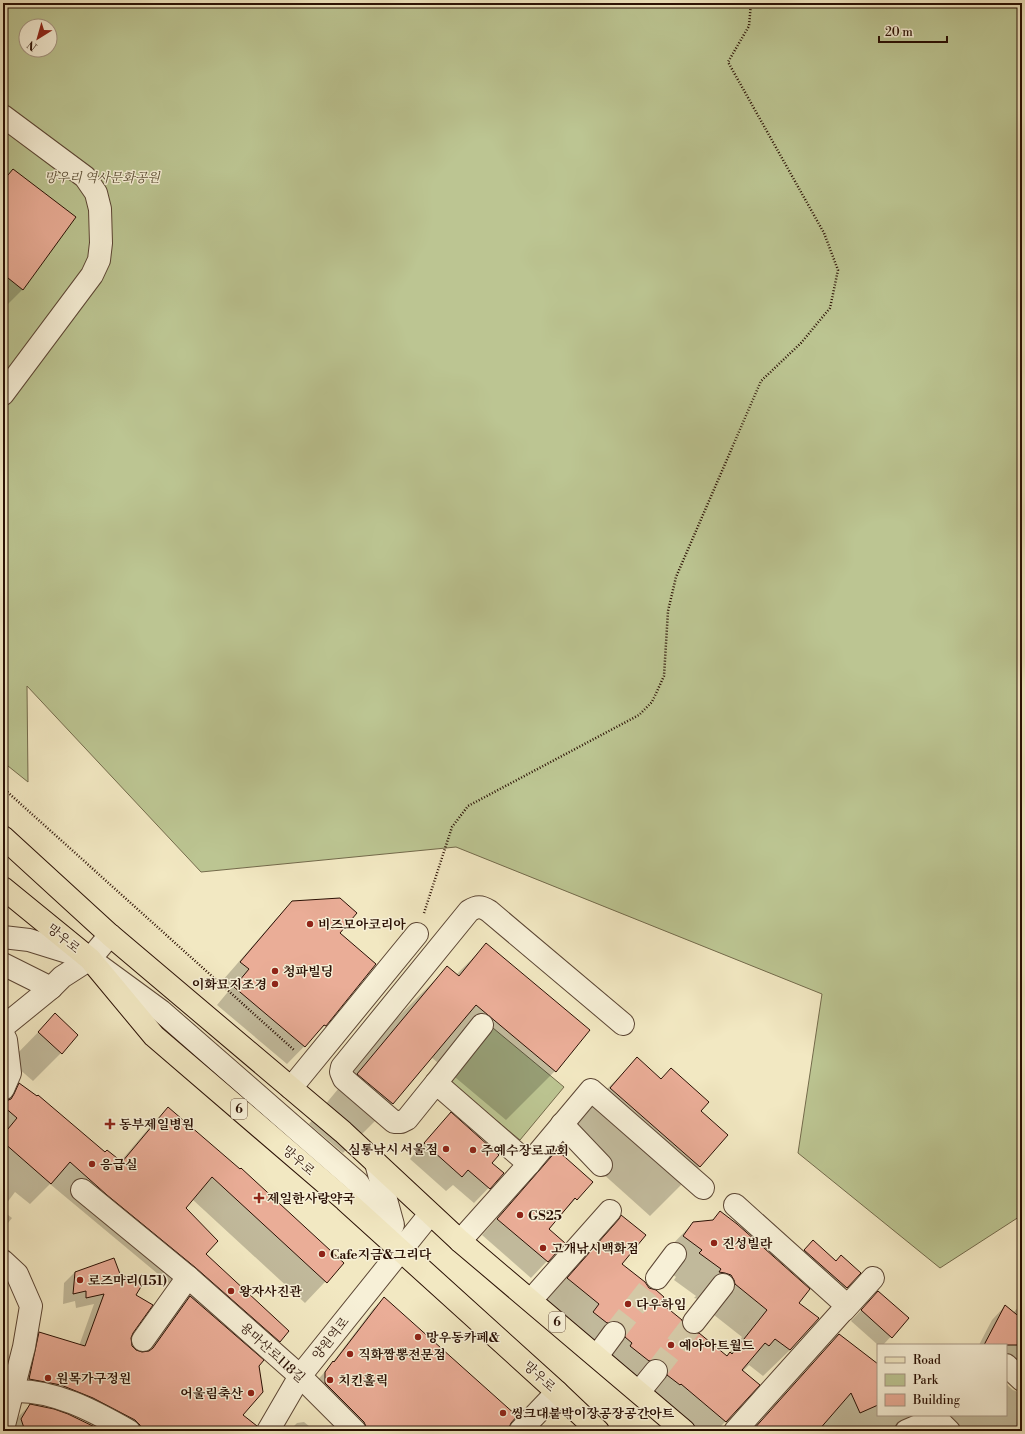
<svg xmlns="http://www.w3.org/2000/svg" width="1025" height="1434" font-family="'Libre Bodoni','Noto Serif KR',serif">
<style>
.green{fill:#bcc592;stroke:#736a4b;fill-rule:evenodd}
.shadow{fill:#0003}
.building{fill:#eaad97;stroke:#2a1004}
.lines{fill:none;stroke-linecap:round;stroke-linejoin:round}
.minor-tunnel{stroke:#d4c8a6;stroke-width:22;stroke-dasharray:22 11;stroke-linecap:butt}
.minor-casing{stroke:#5c4634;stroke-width:24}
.major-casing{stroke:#2a1004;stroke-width:24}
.path{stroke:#2a1004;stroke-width:2.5;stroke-dasharray:1 2;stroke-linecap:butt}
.minor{stroke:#f7f0d7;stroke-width:22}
.major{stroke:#f2e8c2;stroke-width:22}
.poi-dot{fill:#8f2418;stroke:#f7f0d7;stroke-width:1.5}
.labels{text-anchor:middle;stroke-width:3;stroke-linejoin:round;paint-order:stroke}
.shield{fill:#f7f0d7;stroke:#685343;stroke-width:1}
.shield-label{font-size:12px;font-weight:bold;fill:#2a1004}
.park-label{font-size:13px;font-style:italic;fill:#5d4f36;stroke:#f7f0d7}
.poi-label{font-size:13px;font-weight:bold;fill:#2a1004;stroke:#f7f0d7;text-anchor:start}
.street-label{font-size:13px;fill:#2a1004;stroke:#f7f0d7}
</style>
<rect width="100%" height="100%" fill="#f2e8c2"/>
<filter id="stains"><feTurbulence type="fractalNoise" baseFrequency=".005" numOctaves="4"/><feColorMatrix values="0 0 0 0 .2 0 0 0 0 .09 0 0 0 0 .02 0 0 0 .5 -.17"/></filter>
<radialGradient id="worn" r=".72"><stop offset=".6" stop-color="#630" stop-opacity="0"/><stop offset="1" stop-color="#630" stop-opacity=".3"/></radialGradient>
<g class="green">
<path d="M3,3H1022V1215L940,1268L798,1153L822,994L456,847L201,872L27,686L28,782L3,762ZM26,26H50V50H26Z"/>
<path d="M493,1028L564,1087L520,1140L449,1081Z"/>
</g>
<g class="shadow">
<path d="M13,170L23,289L3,309V180Z"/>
<path d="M292,902L338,933L325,1025L287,1064L217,1005L232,987L223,980L275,920Z"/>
<path d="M486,945L555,1071L506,1120L431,1057L392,1104L343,1153L309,1124L398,1017L447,968L456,975Z"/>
<path d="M55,1015L76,1035L61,1053L33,1081L10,1061Z"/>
<path d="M637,1059L727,1135L699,1167L650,1216L562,1137L588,1108Z"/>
<path d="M19,1085L105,1153L120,1162L148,1129L169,1108L343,1263L305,1303L192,1199L185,1208L205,1254L279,1341L261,1359L258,1365L241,1415L244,1431H125L19,1389L29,1344L40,1333L79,1346L94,1304L76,1308L75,1301L63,1304L64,1283L75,1272L120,1275L135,1295L132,1333L130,1339L131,1346L135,1351L142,1353L147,1352L180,1307L188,1299L50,1184L30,1204L15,1192L3,1208V1191L8,1186L3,1181V1101Z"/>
<path d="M451,1114L491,1163L503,1173L474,1203L453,1185L446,1191L410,1159L436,1129Z"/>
<path d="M557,1152L591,1182L547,1230L564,1243L531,1278L482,1235L541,1168Z"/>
<path d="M3,1211L12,1218L3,1229Z"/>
<path d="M720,1213L797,1303L790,1350L763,1376L749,1365L742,1372L726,1421L716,1431H679L542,1305L593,1247L595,1243L622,1217L620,1264L658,1302L685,1332L726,1357L742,1337L709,1311L698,1299L694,1298L696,1296L674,1280L676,1277L657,1263L667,1250L693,1223L711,1222Z"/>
<path d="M813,1241L836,1262L859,1273L836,1298L803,1251Z"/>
<path d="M384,1298L510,1422L507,1431H350L314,1384L330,1366L373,1309Z"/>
<path d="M868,1303L908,1318L883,1345H878L851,1321Z"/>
<path d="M1022,1303V1431H939L915,1420L893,1431H752L839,1335L878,1366V1415H1006V1384L1013,1390L1021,1393V1391L1006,1374V1345H979L992,1320L1005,1306L1013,1313Z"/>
<path d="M30,1405L101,1431H11L19,1416Z"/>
<path d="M304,1422L315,1431H289L297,1423Z"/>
</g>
<g class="building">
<path d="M13,169L76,217L23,290L3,274V181Z"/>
<path d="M340,898L357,913L340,933L376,964L326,1026L324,1025L305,1047L234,987L249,969L240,962L292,901Z"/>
<path d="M486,943L590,1030L556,1072L476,1005L393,1104L357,1074L447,966L459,976Z"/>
<path d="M55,1013L78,1035L62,1054L38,1032Z"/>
<path d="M637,1057L661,1079L671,1068L709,1102L701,1111L728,1135L700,1167L610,1088Z"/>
<path d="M19,1083L37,1096L38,1095L105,1152L107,1150L122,1162L168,1107L240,1169L241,1168L344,1263L327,1283L212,1177L186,1208L218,1241L206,1254L289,1331L280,1342L196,1268L107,1195L70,1162L51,1184L3,1142V1135L17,1118L3,1106L6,1101L11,1099L14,1094Z"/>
<path d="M451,1112L499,1155L492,1163L504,1173L490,1189L468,1170L462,1177L424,1143Z"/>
<path d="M557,1150L593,1182L577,1200L575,1198L549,1229L565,1243L548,1262L497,1219Z"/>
<path d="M720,1211L737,1224L810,1289L799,1303L819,1318L790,1350L775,1339L769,1346L765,1343L742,1370L760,1385L726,1422L681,1384L680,1385L667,1375L668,1367L664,1361L658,1359L649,1361L630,1346L632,1343L625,1337L626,1328L622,1323L615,1321L607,1323L593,1312L599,1304L567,1278L619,1219L621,1215L646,1235L622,1264L645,1282L649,1288L656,1290L664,1297L660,1302L682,1320V1326L686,1332L692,1334L699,1333L727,1356L730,1352L732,1354L767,1310L735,1284L734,1280L731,1275L725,1273L719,1272L721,1269L699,1253L702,1250L683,1236L693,1222L713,1220Z"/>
<path d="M813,1240L836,1261L841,1255L861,1273L847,1288L804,1250Z"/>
<path d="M114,1258L120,1274L142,1285L136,1295L153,1305L133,1333L131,1338L132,1346L136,1350L142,1352L149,1351L153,1348L190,1296L264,1360L259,1366L263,1392L243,1415L257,1426L256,1431H141L140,1425L135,1420L93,1398L61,1385L29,1379L39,1332L85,1346L104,1294L86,1298V1291L73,1294L75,1272Z"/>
<path d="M878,1291L909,1318L892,1338L861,1310Z"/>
<path d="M384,1297L517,1416L511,1423L508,1431H368L364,1422L325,1383V1372L333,1361L334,1362Z"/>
<path d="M1005,1305L1022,1319V1345H984Z"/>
<path d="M839,1334L878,1364V1405L860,1413L851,1393L818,1431H752Z"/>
<path d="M30,1404L54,1409L68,1414L103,1431H25L21,1419Z"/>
</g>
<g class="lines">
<g class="minor-tunnel">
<path d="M614,1333L657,1278"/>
<path d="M656,1371L694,1322"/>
</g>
<g class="minor-casing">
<g id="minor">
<path d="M3,116L85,177L96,193L100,209L101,243L99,260L92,275L3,394"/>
<path d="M3,937L29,940L90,959L161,1011L358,1183L395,1242"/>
<path d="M3,964L51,988L62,977L90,959L110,935"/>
<path d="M3,1027L51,988"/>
<path d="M3,1034L6,1040L10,1073L3,1089"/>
<path d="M436,1083L482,1025"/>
<path d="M291,1088L417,934"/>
<path d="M562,1124L601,1165"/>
<path d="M376,1163L393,1225"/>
<path d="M529,1164L436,1083L407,1119L401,1122H394L344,1079L341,1072L342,1067L469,911C477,906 481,906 489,911L623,1024"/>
<path d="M82,1190L188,1277L300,1376L355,1431"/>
<path d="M735,1205L843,1302L846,1307L735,1431"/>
<path d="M460,1241L529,1164L591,1090L703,1188"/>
<path d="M3,1261L17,1274L31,1306L24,1347L3,1429"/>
<path d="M657,1278L675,1254"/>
<path d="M531,1300L610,1211"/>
<path d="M844,1310L873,1278"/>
<path d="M694,1322L723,1285"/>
<path d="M143,1340L188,1277"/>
<path d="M597,1356L614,1333"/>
<path d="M1006,1365L1022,1380"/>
<path d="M12,1391C53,1389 94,1411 129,1431"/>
<path d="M639,1392L656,1371"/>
<path d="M268,1431L300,1376L430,1214"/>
<path d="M520,1431L557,1392"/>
<path d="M906,1431L934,1419L939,1421L949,1431"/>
</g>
</g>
<g class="major-casing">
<g id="major">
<path d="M3,837L110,935L343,1132L460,1241L684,1431"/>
<path d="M3,888L90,959L154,1036L345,1200L557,1392L598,1431"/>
</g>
</g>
<g class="path">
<path d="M3,788L294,1050"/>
<path d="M424,913L452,827L468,806L639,715L652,702L664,676L668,611L676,577L761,381L801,343L830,308L838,270L824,233L728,62L749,26L751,3"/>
</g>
<use href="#minor" class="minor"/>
<use href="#major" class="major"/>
</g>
<g class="poi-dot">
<circle cx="310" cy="924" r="4"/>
<circle cx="275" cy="971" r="4"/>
<circle cx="275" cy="984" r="4"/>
<path d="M108 1118h4v4h4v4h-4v4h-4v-4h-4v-4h4z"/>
<circle cx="446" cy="1149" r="4"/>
<circle cx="473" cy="1150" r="4"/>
<circle cx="92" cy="1164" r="4"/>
<path d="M257 1192h4v4h4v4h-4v4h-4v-4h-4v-4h4z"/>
<circle cx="520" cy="1215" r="4"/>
<circle cx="714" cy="1243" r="4"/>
<circle cx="543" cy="1248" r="4"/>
<circle cx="322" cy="1254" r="4"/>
<circle cx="80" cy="1280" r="4"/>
<circle cx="231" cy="1291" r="4"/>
<circle cx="628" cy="1304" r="4"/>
<circle cx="418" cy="1337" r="4"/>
<circle cx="671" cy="1345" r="4"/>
<circle cx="350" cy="1354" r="4"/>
<circle cx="48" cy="1378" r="4"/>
<circle cx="330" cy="1380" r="4"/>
<circle cx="251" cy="1393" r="4"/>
<circle cx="503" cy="1413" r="4"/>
</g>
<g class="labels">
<g class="shield">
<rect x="231" y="1099" width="16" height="20" rx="3"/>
<rect x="549" y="1312" width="16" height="20" rx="3"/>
</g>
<g class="shield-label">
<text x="239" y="1113">6</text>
<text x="557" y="1326">6</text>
</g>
<g class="park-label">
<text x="102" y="182">망우리 역사문화공원</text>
</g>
<g class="poi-label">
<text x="318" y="929">비즈모아코리아</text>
<text x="283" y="976">청파빌딩</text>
<text x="267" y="989" text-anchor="end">이화묘지조경</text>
<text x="119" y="1129">동부제일병원</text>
<text x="438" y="1154" text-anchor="end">심통낚시 서울점</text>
<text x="481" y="1155">주예수장로교회</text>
<text x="100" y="1169">응급실</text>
<text x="267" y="1203">제일한사랑약국</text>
<text x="528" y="1220">GS25</text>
<text x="722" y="1248">진성빌라</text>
<text x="551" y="1253">고개낚시백화점</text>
<text x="330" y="1259">Cafe지금&amp;그리다</text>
<text x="88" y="1285">로즈마리(151)</text>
<text x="239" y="1296">왕자사진관</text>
<text x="636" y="1309">다우하임</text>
<text x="426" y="1342">망우동카페&amp;</text>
<text x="679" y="1350">예아아트월드</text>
<text x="358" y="1359">직화짬뽕전문점</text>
<text x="56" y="1383">원목가구정원</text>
<text x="338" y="1385">치킨홀릭</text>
<text x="243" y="1398" text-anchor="end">어울림축산</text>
<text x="511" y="1418">씽크대붙박이장공장공간아트</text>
</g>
<g class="street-label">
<text transform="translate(64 938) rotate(39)" y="5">망우로</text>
<text transform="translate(299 1160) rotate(41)" y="5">망우로</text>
<text transform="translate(330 1338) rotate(-52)" y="5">양원역로</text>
<text transform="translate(273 1352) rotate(42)" y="5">용마산로118길</text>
<text transform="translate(540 1376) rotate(42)" y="5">망우로</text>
</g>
</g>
<rect width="1025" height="1434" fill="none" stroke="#f2e8c2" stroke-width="16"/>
<rect x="4" y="4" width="1017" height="1426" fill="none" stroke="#2a1004" stroke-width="2"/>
<rect x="8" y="8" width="1009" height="1418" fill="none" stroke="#2a1004"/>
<rect x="877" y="1344" width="130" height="72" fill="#f7f0d7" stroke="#a59683"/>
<rect x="885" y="1357" width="20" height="6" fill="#f2e8c2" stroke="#a59683"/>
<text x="913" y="1364" font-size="12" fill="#2a1004">Road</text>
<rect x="885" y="1374" width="20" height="12" fill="#bcc592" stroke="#a59683"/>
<text x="913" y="1384" font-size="12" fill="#2a1004">Park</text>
<rect x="885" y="1394" width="20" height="12" fill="#eaad97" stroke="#a59683"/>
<text x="913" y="1404" font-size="12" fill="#2a1004">Building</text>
<g transform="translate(38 38) rotate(217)"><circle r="19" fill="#f7f0d7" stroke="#a59683"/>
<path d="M0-3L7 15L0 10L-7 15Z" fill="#8f2418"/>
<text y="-6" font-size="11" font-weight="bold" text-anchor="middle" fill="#2a1004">N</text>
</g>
<path d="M879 36v6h68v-6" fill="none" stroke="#2a1004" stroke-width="2"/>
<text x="885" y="36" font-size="12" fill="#2a1004" stroke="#f7f0d7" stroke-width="3" paint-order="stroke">20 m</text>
<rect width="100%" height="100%" filter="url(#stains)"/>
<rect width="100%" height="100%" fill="url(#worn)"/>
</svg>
